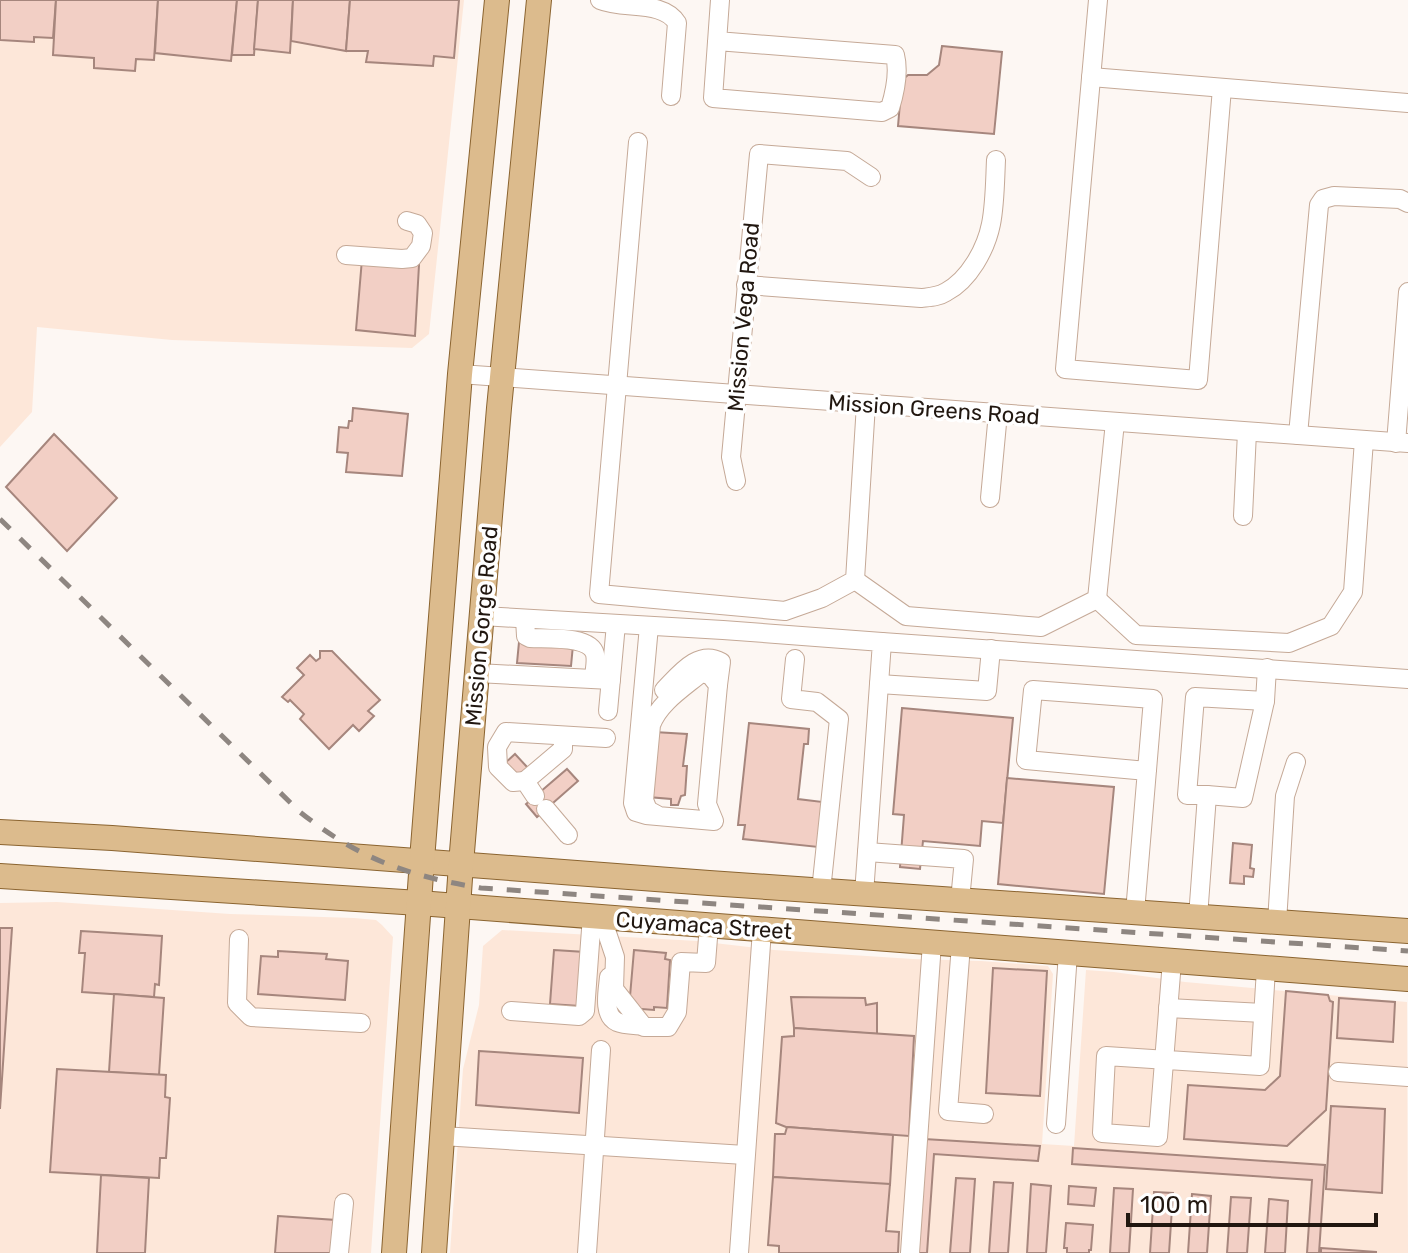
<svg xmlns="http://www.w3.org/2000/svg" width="1408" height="1253" font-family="Rubik,sans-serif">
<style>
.built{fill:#fde7d9}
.building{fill:#f2cfc5;stroke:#a6867d;stroke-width:2}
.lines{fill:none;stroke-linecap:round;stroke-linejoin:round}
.minor-casing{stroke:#c5a997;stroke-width:20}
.major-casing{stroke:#8b6430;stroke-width:26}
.minor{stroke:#fff;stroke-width:18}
.major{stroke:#dcbb8d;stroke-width:24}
.rail{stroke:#8e8681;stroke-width:5;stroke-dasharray:14 14;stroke-linecap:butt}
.labels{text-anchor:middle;stroke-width:7;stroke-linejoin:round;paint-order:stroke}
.street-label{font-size:22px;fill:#211710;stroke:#fff}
</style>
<rect width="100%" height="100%" fill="#fdf7f3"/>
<g class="built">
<path d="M0,0H464L429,334L412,348L172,340L37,327L32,412L0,447Z"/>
<path d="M57,902L230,914L354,918L376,920L382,925L393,937L371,1253H0V903Z"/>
<path d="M502,930L697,941L774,950L913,959L981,961L1048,966L1053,974L1042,1144L1074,1146L1086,970L1114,972L1185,982L1407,1002L1408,1253H450L463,1069L479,1005L483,946Z"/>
</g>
<g class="building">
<path d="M0,0H56L53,38L34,37V42L0,40Z"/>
<path d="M56,0H158L154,60L136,59L135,71L94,68V58L53,55Z"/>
<path d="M158,0H237L231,61L155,53Z"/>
<path d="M237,0H258L254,55H232Z"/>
<path d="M258,0H293L290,53L254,49Z"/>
<path d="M293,0H350L346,51L291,41Z"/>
<path d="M350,0H459L454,58L434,56L433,66L366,62L368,51H346Z"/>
<path d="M942,46L1002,52L994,134L898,126L902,80L908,75H927L939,65Z"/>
<path d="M362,259L419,265L415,336L356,330Z"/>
<path d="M353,408L408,414L402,476L346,472L348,453L337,452L339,427L348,428L349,421H352Z"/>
<path d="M54,434L117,498L67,551L6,487Z"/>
<path d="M519,642L573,645L571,666L517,663Z"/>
<path d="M320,651H332L380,700L368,711L374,716L359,731L353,725L329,749L300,719L304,714L290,700L288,702L282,697L304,675L297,668L310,655L316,661L320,658Z"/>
<path d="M902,708L1013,718L1003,823L982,821L980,846L923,841L920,869L900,867L904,815L893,814Z"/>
<path d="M749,723L809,729L808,744H804L798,799L823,802L818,847L743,839L745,825H738Z"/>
<path d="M654,732L687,734L683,766H687L685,795L681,796L678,805H671V799L648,797Z"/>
<path d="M515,754L528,768L517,777L505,763Z"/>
<path d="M567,769L578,781L537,817L526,804Z"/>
<path d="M1007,778L1114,787L1104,894L998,884Z"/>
<path d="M1233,843L1252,845L1250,868L1254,869L1253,877L1244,876V884L1230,883Z"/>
<path d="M0,928H12L0,1109Z"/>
<path d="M81,931L162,936L159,985L155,984L154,997L82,992L85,953H79Z"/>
<path d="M554,950L585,952L580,1006L550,1004Z"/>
<path d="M634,950L666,953L665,959L670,960L667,1008L654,1007V1010L629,1008Z"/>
<path d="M278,951L327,954L326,959L348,961L345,1000L258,994L261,956L278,957Z"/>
<path d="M993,968L1047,971L1040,1096L986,1093Z"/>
<path d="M1286,991L1328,995L1330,1001L1333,1002L1326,1110L1287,1146L1184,1139L1188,1085L1265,1090L1280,1076Z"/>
<path d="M114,994L164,998L159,1075L109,1072Z"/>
<path d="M791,997L865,998L866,1005L877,1003V1034L794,1028Z"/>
<path d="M1339,998L1395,1002L1393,1042L1337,1038Z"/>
<path d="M794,1028L914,1036L909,1136L786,1127L776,1123L782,1037L794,1036Z"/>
<path d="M479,1051L583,1058L579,1113L476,1105Z"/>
<path d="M57,1069L166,1075L165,1097L170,1098L166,1158H160L159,1178L50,1172Z"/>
<path d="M1331,1106L1385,1109L1382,1193L1326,1189Z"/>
<path d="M787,1127L893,1135L890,1185L773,1177L775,1134H785Z"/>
<path d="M924,1139L1040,1146L1038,1161L934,1154L927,1253H916Z"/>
<path d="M1073,1148L1325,1165L1319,1253H1307L1312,1180L1072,1164Z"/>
<path d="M101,1175L149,1178L145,1253H97Z"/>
<path d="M773,1177L890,1184L886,1231L899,1232L898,1253H779V1246L768,1245Z"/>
<path d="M956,1178L975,1179L970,1253H950Z"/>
<path d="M994,1182L1013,1183L1008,1253H989Z"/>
<path d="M1031,1184L1051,1186L1046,1253H1027Z"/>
<path d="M1069,1186L1096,1188L1094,1206L1068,1204Z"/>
<path d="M1114,1188L1133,1189L1129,1253H1110Z"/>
<path d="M1154,1192L1173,1193L1169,1253H1150Z"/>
<path d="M1192,1194L1211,1196L1207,1253H1188Z"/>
<path d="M1231,1197L1251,1198L1247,1253H1227Z"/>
<path d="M1269,1199L1288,1201L1285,1253H1265Z"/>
<path d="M278,1216L336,1220L333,1253H275Z"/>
<path d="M1066,1223L1093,1225L1091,1250H1089V1253H1067V1248H1064Z"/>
<path d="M1321,1248L1376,1252V1253H1321Z"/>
</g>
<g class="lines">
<g class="minor-casing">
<g id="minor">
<path d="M600,0C624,10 663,0 677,23L671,96"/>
<path d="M1098,0L1065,369L1198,380L1222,88"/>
<path d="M717,41L895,55C899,71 895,92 890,108L882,112L713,98L720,0"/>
<path d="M1091,77L1408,103"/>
<path d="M638,142L599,594L785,611L822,598L855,580L866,404"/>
<path d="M346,255L402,259L412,258L421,246L423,233L417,224L407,221"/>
<path d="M746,285L921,298C930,297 938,297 946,292C969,280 986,249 991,224C995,204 995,181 996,160"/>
<path d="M460,374L1408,443"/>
<path d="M1298,435L1319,205L1323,199L1334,196L1400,199L1408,203"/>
<path d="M1396,443L1408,292"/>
<path d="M736,481L731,457L759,154L847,161L871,177"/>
<path d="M990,498L998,413"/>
<path d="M1243,516L1247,432"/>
<path d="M855,580L906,616L1041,627L1097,599L1115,422"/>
<path d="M1097,599L1136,635L1289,643L1331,626L1353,592L1364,440"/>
<path d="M482,616L723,630L882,642L864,894"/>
<path d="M525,619L526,636L530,638C546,639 590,635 595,654C597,662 594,671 594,679"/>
<path d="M649,626L633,803L636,812L646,815L714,821L707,804L718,685L710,675L701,673C683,688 659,703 651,725L644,800L648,810L659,816"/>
<path d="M882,642L1408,679"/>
<path d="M795,659L791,699L817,702L839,719L821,891"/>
<path d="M477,673L611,680"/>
<path d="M879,684L987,691L991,649"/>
<path d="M664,690C679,675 698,649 721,662L718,685"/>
<path d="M608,711L616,624"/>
<path d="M525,781L563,749V736"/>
<path d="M1207,795L1243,798L1265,701"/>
<path d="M535,796L525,781L513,782L498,767L497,747L506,732L606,738"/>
<path d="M546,809L568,835"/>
<path d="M867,852L964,859L960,900"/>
<path d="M1135,912L1153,699L1033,690L1026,760L1147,771"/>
<path d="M1198,917L1207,795H1187L1195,697L1265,701L1267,668"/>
<path d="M1277,922L1285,796L1296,762"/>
<path d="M607,933L615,957L614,989L644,1027H668L677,1012L681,962L706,963L709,925"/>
<path d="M239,939L237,1003L251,1017L361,1023"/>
<path d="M961,945L948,1111L984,1114"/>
<path d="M1172,961L1158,1137L1102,1133L1106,1056L1260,1066L1266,969"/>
<path d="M609,977C608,990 602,1015 617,1022C624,1025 636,1025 644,1026"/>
<path d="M1168,1008L1263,1013"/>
<path d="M511,1011L579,1016L585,1011L592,916"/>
<path d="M1338,1072L1408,1077"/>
<path d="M1056,1124L1068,953"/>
<path d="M442,1136L745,1155"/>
<path d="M339,1253L344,1203"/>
<path d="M587,1253L601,1050"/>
<path d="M739,1253L762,930"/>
<path d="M910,1253L932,943"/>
</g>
</g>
<g class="major-casing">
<g id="major">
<path d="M0,832L112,838L709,883L1408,931"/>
<path d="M0,876L419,903L1408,979"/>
<path d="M394,1253L422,860L460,374L497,0"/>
<path d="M434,1253L461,864L499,408L539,0"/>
</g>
</g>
<use href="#minor" class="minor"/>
<use href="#major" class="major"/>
<path class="rail" d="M0,519L300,812C359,859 408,876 481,888L1408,951"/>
</g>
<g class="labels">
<g class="street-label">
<text transform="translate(743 317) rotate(-85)" y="8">Mission Vega Road</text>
<text transform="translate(934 409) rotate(4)" y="8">Mission Greens Road</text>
<text transform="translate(481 626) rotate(-85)" y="8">Mission Gorge Road</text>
<text transform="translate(704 925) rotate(4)" y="8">Cuyamaca Street</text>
</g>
</g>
<path d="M1128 1213v12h248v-12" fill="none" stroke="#211710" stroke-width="4"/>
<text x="1140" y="1213" font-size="24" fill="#211710" stroke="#ffffff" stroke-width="6" paint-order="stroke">100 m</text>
</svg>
